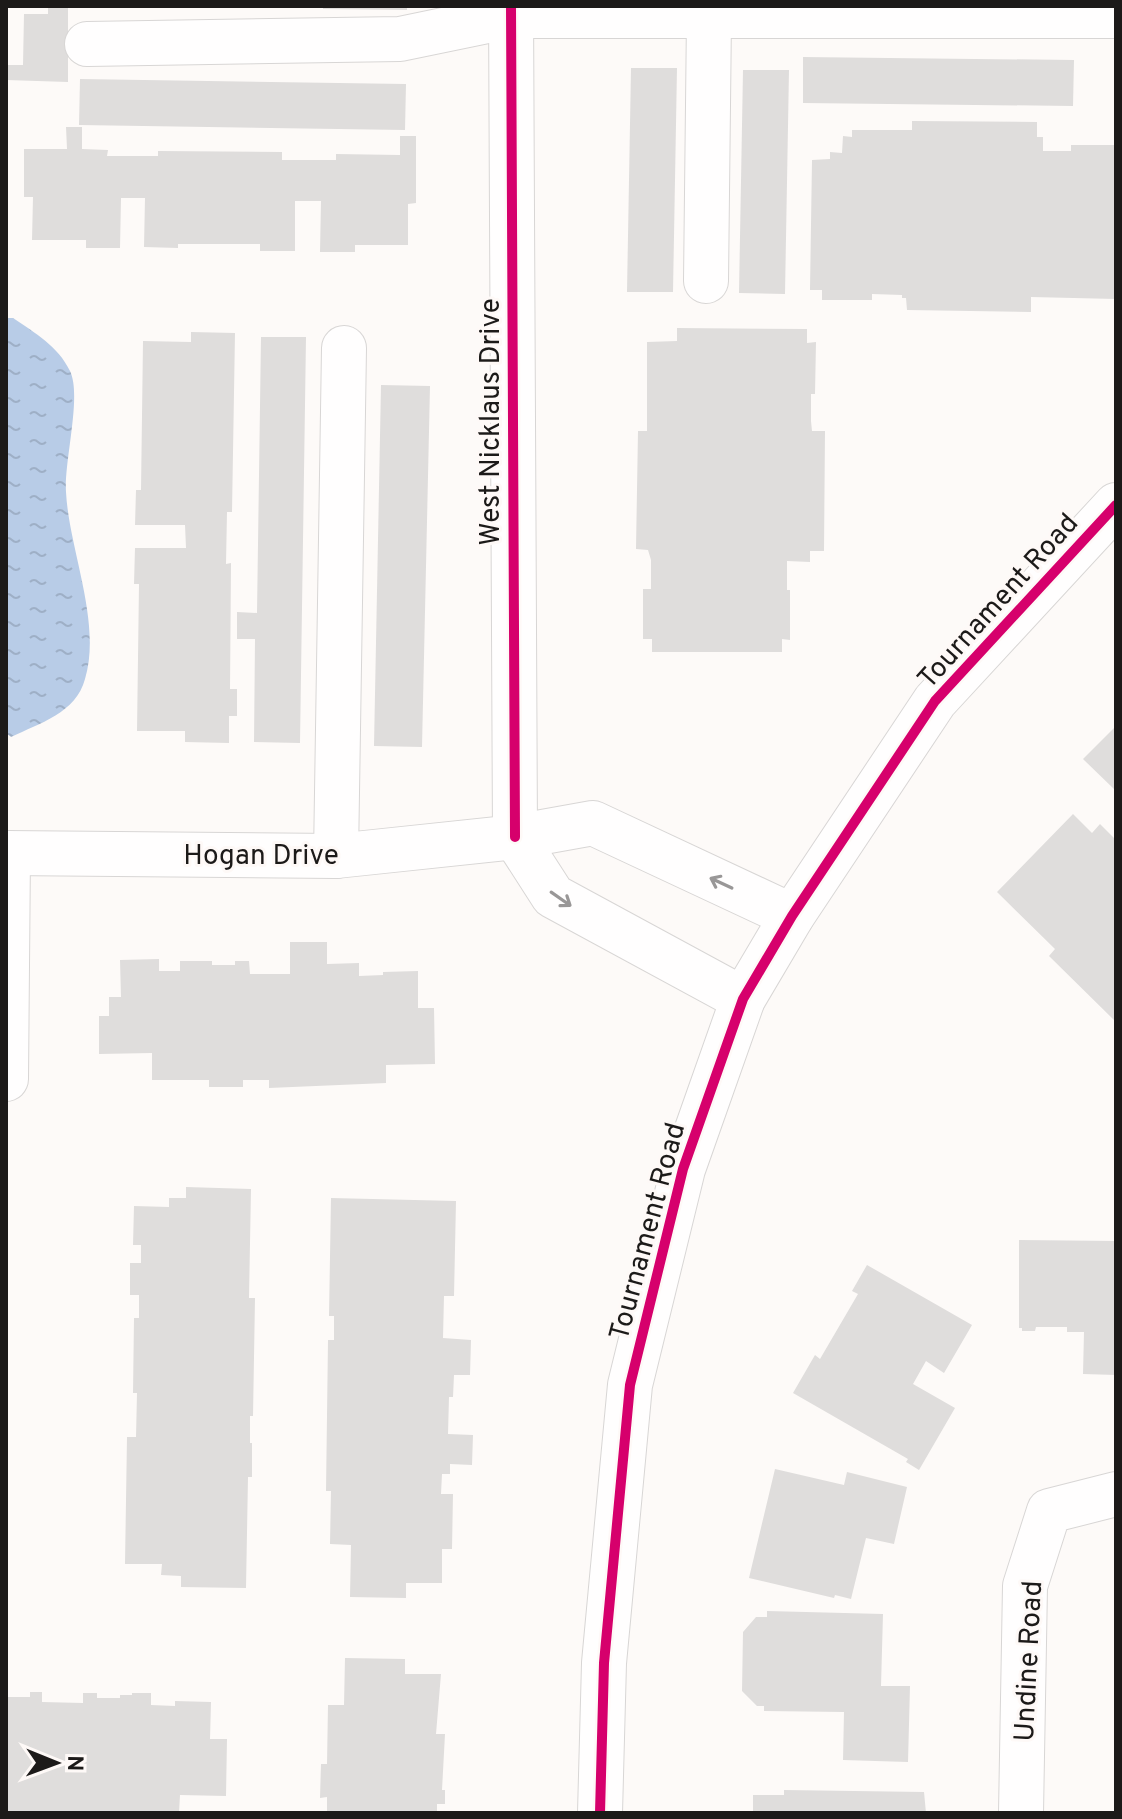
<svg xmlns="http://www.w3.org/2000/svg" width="1122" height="1819" font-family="Overpass,sans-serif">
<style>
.water{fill:url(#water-ripples)}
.building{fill:#dfdddc}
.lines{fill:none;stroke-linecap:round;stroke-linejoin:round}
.minor-casing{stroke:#d8d6d5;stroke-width:46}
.minor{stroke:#fffefe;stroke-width:44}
.cycleway-casing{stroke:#fef9f7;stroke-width:15}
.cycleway{stroke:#d6006c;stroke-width:10}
.oneway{stroke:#999797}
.labels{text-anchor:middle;stroke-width:6;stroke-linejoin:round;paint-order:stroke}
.street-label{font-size:28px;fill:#1c1a19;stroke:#fef9f7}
</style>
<defs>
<pattern id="water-ripples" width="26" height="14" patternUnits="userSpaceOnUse" patternTransform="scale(2)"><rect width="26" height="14" fill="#b8cce7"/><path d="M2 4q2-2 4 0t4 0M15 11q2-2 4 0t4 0" fill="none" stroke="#9eafc6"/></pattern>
</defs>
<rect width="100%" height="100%" fill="#fdfaf8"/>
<path class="water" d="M6,318H13C35,333 58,346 70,371C82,396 64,461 66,492C69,550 102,622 85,679C76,713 40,723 11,737L6,733Z"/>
<g class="building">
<path d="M48,6H68V82L6,80V65H23L24,14H48Z"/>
<path d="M323,6H407V10L323,9Z"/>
<path d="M803,57L1074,60L1073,106L803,103Z"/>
<path d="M631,68H677L673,292H627Z"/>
<path d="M743,70H789L785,294L739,293Z"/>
<path d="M80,79L406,84L405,130L79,125Z"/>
<path d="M912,121L1037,122V137H1043V151H1071V145H1116V299L1031,297V312L907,310L906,298H902V295L872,294V300H822V290H810L812,160L830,159V152L842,153L843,136L852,137V130H912Z"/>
<path d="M66,127H82V149L108,150L107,156H158V151L282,152V160H336V154L400,155V136H416V203L408,204V245H355V252H320L321,201H295V251H260V244H178V248L144,247L145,198H121L120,248H86V240H32L33,197H24V149H67Z"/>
<path d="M677,328L807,329V343L816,342L815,394H811V421L812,431H825L824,551H810V562L787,561V590H790V640L782,639V652H652V639H643V589H651V560L648,550L636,549L638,431H647V342L677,341Z"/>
<path d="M191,332L235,333L232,512H227L226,564L231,563L230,689H237V716H229V743L185,742V731H137L139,584H134L135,548H186L185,525H135L136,490H141L143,341L191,342Z"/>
<path d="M261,337H306L300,743L254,742L255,639H237V612L257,613Z"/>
<path d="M381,385L430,386L422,747L374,746Z"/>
<path d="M1116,726V791L1083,759Z"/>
<path d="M1073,814L1092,833L1100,824L1116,840V1022L1049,956L1055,949L997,892Z"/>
<path d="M290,942H327V964L359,963V976L383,975V972L418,971V1008H434L435,1064L386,1065V1083L269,1088V1080H243V1087H209V1080H152V1053L99,1054V1016H109V997H121L120,960L159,959V971H180V961H212V965H235V961H249L250,974H290Z"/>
<path d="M186,1187L251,1189L249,1298H255L253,1416H250V1443H252V1477H248L246,1588L181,1587V1576L161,1575L162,1564H125L127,1437H136L137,1393H133L134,1318H139V1295H130V1263H141V1245H133L134,1206L169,1207V1198H186Z"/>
<path d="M331,1198L456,1201L454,1296H444L443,1338L471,1340L470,1375H454L453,1397H449L448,1434L473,1435L472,1465L450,1464V1474H442L441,1494H453L452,1549H442V1583H406V1598L350,1597L351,1545L330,1544L331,1491H326L328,1340H334V1316H329Z"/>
<path d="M1019,1240L1116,1241V1375L1083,1374L1084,1332H1067V1327H1036L1035,1331H1022V1328H1019Z"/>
<path d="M867,1265L972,1325L944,1373L926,1361L913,1384L955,1408L919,1470L906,1462L908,1459L793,1393L815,1355L820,1359L858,1294L852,1291Z"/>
<path d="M775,1469L844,1485L847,1472L907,1487L894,1544L866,1538L851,1599L835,1595L834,1598L749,1578Z"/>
<path d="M767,1611L883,1614L881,1686H910L908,1762L843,1760L844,1712L764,1711V1706H757L742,1691L743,1632L756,1617H767Z"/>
<path d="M345,1658L405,1659V1674H441L436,1734H445L442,1790H445V1804H437V1813H327V1797L320,1798L321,1764H327L328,1705H344Z"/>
<path d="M30,1692H42V1702L83,1703V1693H97V1698H120V1695H132V1693H151V1705L175,1706V1701L211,1702L210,1739H227L226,1796L180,1795L179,1813H6V1697H30Z"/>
<path d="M784,1790L924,1792L926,1813H753V1795H784Z"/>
</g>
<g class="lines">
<g class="minor-casing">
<g id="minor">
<path d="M511,6L515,837"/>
<path d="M87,44L400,39L511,16H1116"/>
<path d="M706,281L709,17"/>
<path d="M515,837L553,896L743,999"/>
<path d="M6,853L336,856L515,837L593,823L792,916"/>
<path d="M336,856L344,348"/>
<path d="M6,1079L8,853"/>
<path d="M600,1813L604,1663L630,1385L683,1169L743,999L792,916L935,701L1116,505"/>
<path d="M1021,1813L1025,1586L1049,1511L1116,1494"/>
</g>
</g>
<use href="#minor" class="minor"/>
<g class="cycleway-casing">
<g id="cycleway">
<path d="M511,6L515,837"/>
<path d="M600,1813L604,1663L630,1385L683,1169L743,999L792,916L935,701L1116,505"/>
</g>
</g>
<use href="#cycleway" class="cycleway"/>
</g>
<defs><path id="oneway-shaft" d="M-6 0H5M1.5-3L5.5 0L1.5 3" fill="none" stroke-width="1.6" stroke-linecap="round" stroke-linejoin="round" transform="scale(2)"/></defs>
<g class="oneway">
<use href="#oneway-shaft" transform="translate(721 883) rotate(-155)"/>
<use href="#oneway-shaft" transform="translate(561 899) rotate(35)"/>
</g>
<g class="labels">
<g class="street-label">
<text transform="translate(489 422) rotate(-90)" y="10">West Nicklaus Drive</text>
<text transform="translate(997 600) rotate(-48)" y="10">Tournament Road</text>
<text x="261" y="864">Hogan Drive</text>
<text transform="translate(646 1231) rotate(-75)" y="10">Tournament Road</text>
<text transform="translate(1027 1661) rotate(-87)" y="10">Undine Road</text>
</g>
</g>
<rect width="1122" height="1819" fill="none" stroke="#1c1a19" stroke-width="16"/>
<g transform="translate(56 1763) rotate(91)" stroke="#fef9f7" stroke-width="6" paint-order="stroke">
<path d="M0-6L14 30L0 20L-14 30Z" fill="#1c1a19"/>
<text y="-12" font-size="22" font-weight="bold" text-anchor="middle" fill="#1c1a19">N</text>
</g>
</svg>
